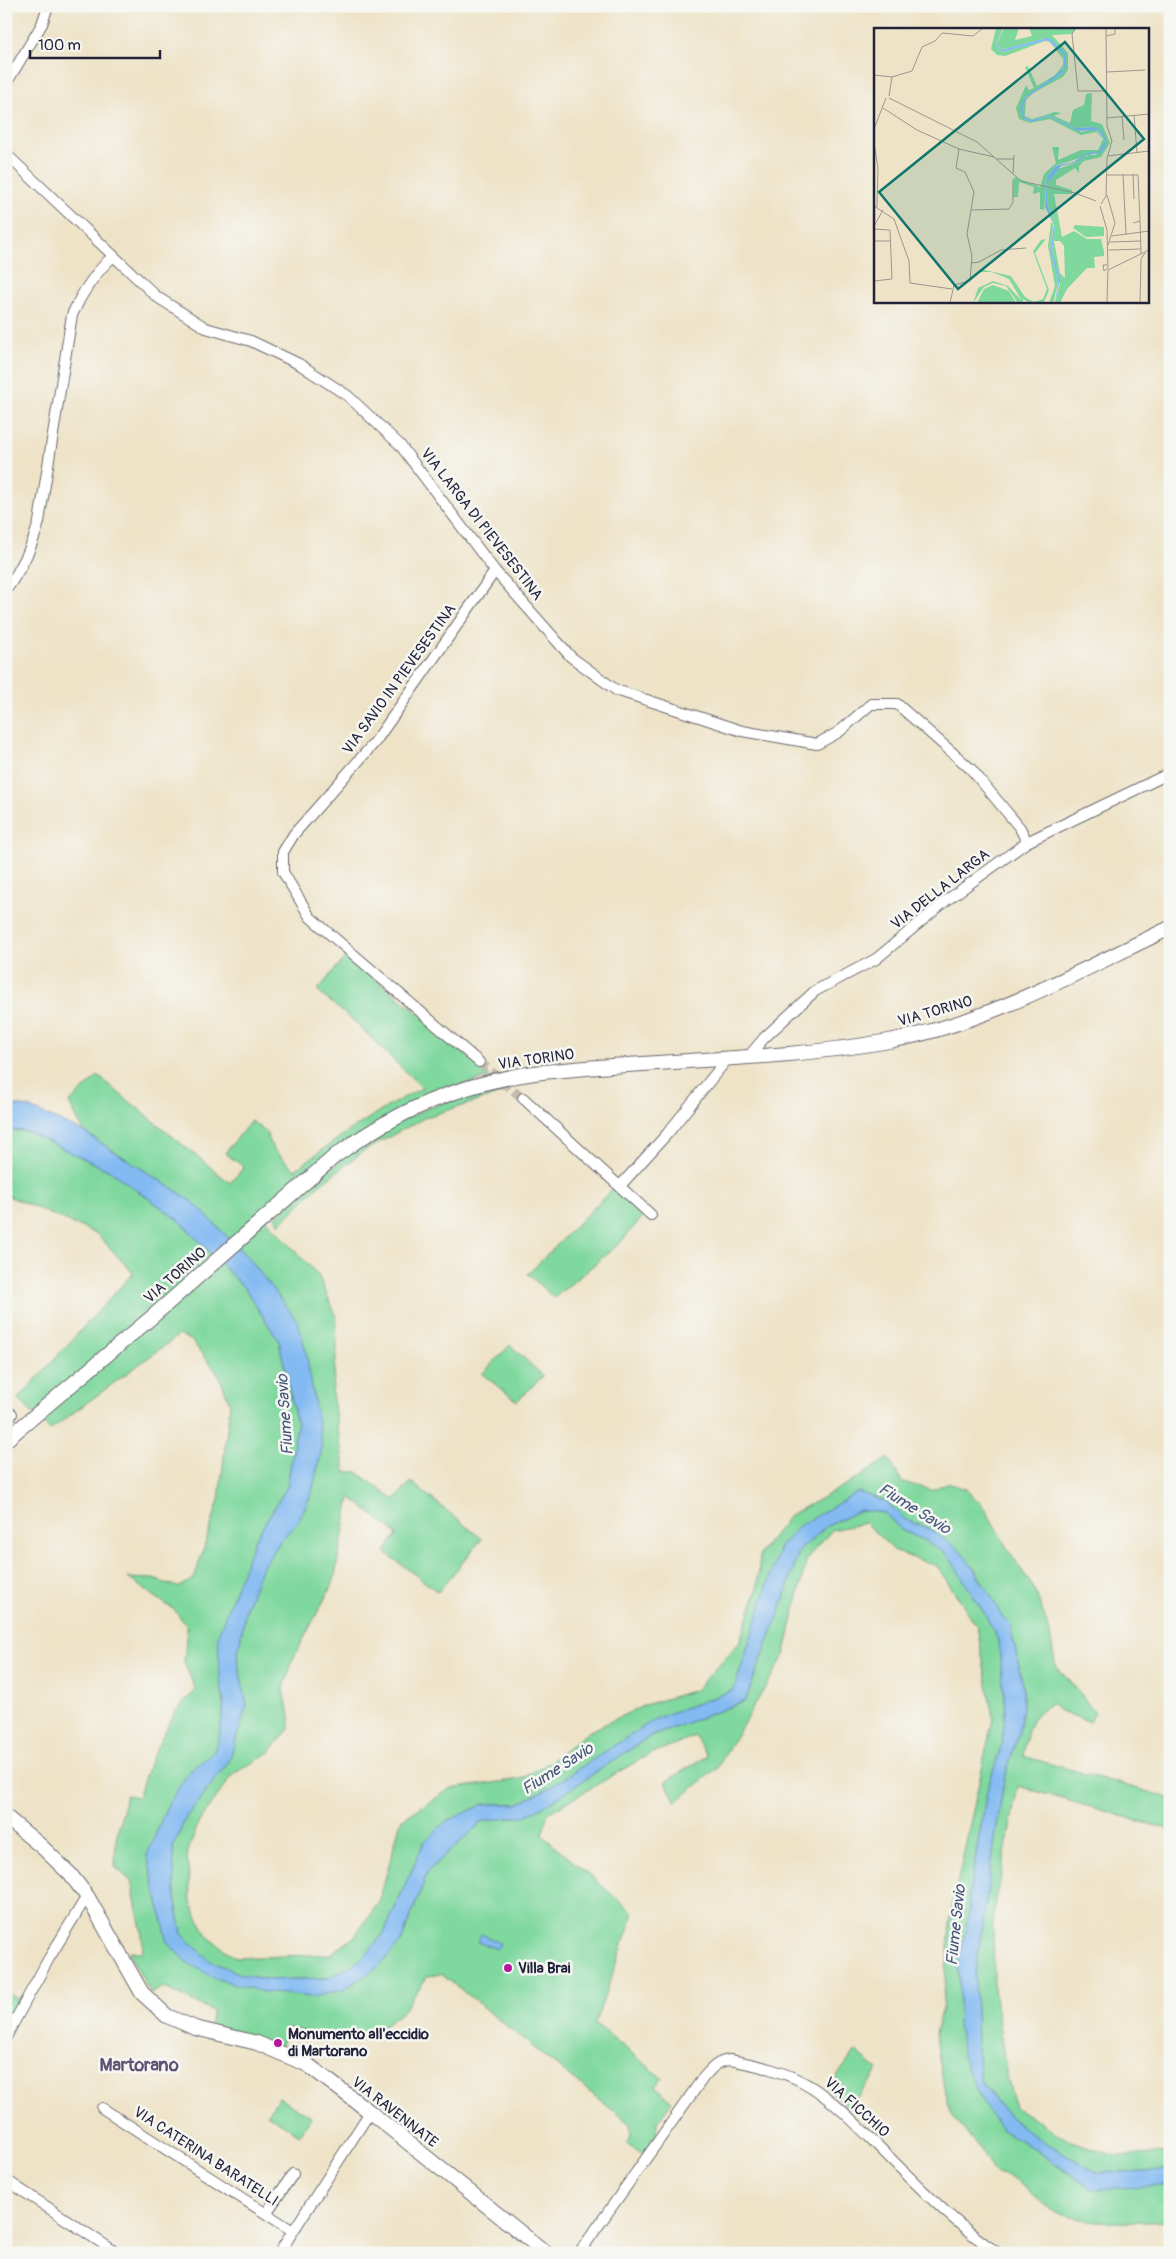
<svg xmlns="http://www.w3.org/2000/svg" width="1176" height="2259" font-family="Pangolin,sans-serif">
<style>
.green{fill:#7fd89e;stroke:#507d6c}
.water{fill:#83baf2;stroke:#526e96}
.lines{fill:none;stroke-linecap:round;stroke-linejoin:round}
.street-tunnel{stroke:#c5bcab;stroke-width:10;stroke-dasharray:10 5;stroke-linecap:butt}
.street-casing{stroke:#69666c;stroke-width:12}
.secondary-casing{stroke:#69666c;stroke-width:16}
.street{stroke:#fff;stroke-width:10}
.secondary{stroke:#fff;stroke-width:14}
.poi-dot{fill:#b5179e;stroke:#f6f6f2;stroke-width:2}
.labels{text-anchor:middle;stroke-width:5;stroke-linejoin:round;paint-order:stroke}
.street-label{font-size:15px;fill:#22223b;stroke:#f6f6f2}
.poi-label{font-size:15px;font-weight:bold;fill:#22223b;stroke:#f6f6f2;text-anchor:start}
.water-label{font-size:16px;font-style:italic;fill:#44577b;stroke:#f6f6f2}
.quarter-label{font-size:18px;font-weight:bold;fill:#605275;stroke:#f6f6f2}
.inset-road{fill:none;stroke:#9c968f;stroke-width:1}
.view{fill:#0f766e;fill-opacity:0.15;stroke:#0f766e;stroke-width:2.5}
.inset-edge{fill:none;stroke:#22223b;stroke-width:2.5}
</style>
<rect width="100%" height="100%" fill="#f6f6f2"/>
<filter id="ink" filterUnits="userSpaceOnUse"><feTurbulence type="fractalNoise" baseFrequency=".02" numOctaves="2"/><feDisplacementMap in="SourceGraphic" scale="10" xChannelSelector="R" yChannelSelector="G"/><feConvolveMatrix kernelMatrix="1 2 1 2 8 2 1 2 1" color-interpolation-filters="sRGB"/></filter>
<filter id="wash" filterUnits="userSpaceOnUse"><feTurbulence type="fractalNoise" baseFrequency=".0096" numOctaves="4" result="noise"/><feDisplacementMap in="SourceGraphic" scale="20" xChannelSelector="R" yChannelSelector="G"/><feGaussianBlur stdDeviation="1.12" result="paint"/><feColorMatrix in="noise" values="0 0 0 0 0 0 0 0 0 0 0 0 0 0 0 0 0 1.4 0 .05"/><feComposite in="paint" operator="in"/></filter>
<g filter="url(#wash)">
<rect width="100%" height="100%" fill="#eee3c7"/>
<g class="green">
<path d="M346,956L421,1015L490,1077L434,1093L260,1213L318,1275L336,1315L337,1350L332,1394L345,1472H357L394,1500L411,1482L482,1539L438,1592L385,1552L397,1534L350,1497L334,1581L293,1659L283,1691L290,1715V1728L269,1753L233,1774L199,1822L187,1854L191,1903L207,1936L236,1958L331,1954L354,1937L379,1902L401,1820L450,1789L521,1779L550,1762L588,1732L645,1705L695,1690L739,1643L757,1591L760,1553L789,1516L858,1478L888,1458L902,1482L932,1490L947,1483L966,1489L984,1507L1007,1548L1035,1590L1049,1629L1056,1668C1071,1679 1082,1698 1095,1712L1090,1722L1058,1710L1051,1704C1027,1716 1028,1732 1023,1756L1170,1798V1830L1018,1786L993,1917L994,1989L1007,2078L1016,2107L1068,2140L1119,2157L1170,2152V2170L1097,2173L1025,2130L1004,2111L982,2084L977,2050L975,1974L1004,1779L1018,1735L1023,1708V1686L1010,1625L1002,1618L975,1569L930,1529L906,1520L886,1502L858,1492L780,1547L734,1690L657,1718L552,1786L518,1804H484L424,1842L384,1933L363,1959L329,1978L270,1980L243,1975L210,1961L182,1934L175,1897L173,1847L186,1817L229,1761L247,1705L237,1659L246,1608L261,1569L281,1540L298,1522L312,1492L322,1448L251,1261L192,1201L84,1132L69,1103L98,1076L230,1183L244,1167L225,1153L251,1121L266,1132L273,1149L295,1170C336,1139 376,1111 422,1088L355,1022L317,991Z"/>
<path d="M500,1086L507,1092L426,1117L365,1150L319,1185L280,1224L275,1217C305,1191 334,1163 366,1141C407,1114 453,1097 500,1086Z"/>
<path d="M6,1130L26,1131L110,1171L179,1220L245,1289L279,1341L297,1425L287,1487L254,1541L220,1679L224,1704L219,1738L213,1753L189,1772L147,1855L168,1943L185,1961L313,1997L401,1942L428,1871L483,1821L525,1816L551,1802L647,1738L745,1701L780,1611L799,1551L827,1526L860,1510L885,1513L901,1530L926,1541L948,1555L986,1616L998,1640L1006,1708L1002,1743L987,1791L969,1895V1914L958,1964L960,1986L980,2098L1036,2150L1066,2172L1142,2185L1170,2186V2221C1135,2223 1083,2225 1051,2210C1037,2203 1031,2189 1019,2182C1013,2177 1001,2176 994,2173L981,2150L951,2115L945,2094L935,2033L943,2004L951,1912L993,1718L977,1626L937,1566L896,1552L865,1523L832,1530L807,1558L784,1656L717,1768L676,1802L665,1782L707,1756L695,1736L648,1755L548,1813L542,1835L634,1913L595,2023L662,2078L656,2087L672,2101L657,2122L656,2136L643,2155L626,2143L631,2136L630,2124L441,1974L428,1976L401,2013L375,2033L352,2043L317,2033L286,2028L281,2046L209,2026L213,2011L163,1987L151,1994L128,1952H143L142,1933L131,1881L115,1867L116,1839L126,1795L138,1797L150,1761L175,1712L196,1690L184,1663L187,1626L173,1609L128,1578L153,1579L178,1587L194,1579L219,1500L230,1404L219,1375L191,1340L179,1335L50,1430L18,1399L133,1273L97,1234L6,1195Z"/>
<path d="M614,1187L646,1213L620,1243L554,1298L528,1274Z"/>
<path d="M510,1345L543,1376L517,1401L482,1374Z"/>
<path d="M6,1992L21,2001L6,2025Z"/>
<path d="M855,2051L878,2070L848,2109L828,2089Z"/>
<path d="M279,2097L311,2117L299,2135L267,2114Z"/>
</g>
<g class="water">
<path d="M6,1104L28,1107L84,1132L192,1201L251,1261L298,1322L306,1352L322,1448L312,1492L298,1522L281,1540L261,1569L246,1608L237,1659L247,1705L229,1761L186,1817L173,1847L175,1897L182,1934L210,1961L243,1975L270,1980L329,1978L362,1959L384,1933L424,1842L445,1822L484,1804H518L552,1786L657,1718L734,1690L780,1547L799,1526L858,1492L886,1502L906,1520L930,1529L962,1552L990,1594L1002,1617L1010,1625L1023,1686V1708L1018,1735L1004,1779L975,1974L977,2050L982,2084L1004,2111L1025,2130L1097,2173L1170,2170V2186L1092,2189L1036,2150L1001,2129L980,2098L963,2059L958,2024L960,1986L958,1964L969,1914V1895L987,1791L1002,1743L1006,1708L998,1640L986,1616L948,1555L926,1541L901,1530L885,1513L860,1510L827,1526L799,1551L780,1611L745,1701L647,1738L551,1802L525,1816L483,1821L428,1871L401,1942L378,1967L343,1990L313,1997L263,1992L214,1978L185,1961L168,1943L147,1855L168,1804L189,1772L213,1753L219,1738L224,1704L220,1679L218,1635L254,1541L287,1487L297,1425L279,1341L245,1289L179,1220L110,1171L26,1131L6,1130Z"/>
<path d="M481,1934L500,1943L497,1949L477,1942Z"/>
</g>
</g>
<g filter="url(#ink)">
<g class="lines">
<path class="street-tunnel" d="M479,1062L523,1098"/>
<g class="street-casing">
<g id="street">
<path d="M6,84L42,24L48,6"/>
<path d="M6,154L157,297L206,328L251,341L299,364L348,396L400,445L495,571L571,657L616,690L742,731L817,744L839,732L871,704H897L971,769L1020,828L1027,842"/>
<path d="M6,590C22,568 32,548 39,522L72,315C82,292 94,274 113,256"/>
<path d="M749,1056L764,1038L815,991L876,959L947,900L1027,842L1170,773"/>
<path d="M479,1062L310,917L283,872V852L294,834L375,742L495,571"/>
<path d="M523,1098L651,1215"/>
<path d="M620,1186L667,1134L728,1058"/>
<path d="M6,1418L12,1414"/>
<path d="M6,2037L48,1960L87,1896"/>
<path d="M102,2108L293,2231"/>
<path d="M6,2180L117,2253"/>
<path d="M267,2212L293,2174"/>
<path d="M279,2253L370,2112"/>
<path d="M579,2253L703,2078C711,2069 717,2061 730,2060C757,2065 789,2072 813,2088C840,2106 863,2131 886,2154C921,2189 957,2226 998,2253"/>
</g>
</g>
<g class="secondary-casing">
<g id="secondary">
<path d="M6,1440L152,1317L335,1156C396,1111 459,1084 534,1073C652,1059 772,1062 889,1041C988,1023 1079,971 1170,928"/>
<path d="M6,1817L42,1847L70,1874L87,1896L142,1993L167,2016L195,2028L257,2043L308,2065L370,2112L546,2253"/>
</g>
</g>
<use href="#street" class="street"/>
<use href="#secondary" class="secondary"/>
</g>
</g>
<g class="poi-dot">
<circle cx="508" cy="1968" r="5"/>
<circle cx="278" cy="2043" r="5"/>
</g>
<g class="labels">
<g class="street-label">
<text transform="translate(482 524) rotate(52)" y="5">VIA LARGA DI PIEVESESTINA</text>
<text transform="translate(399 679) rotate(-54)" y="5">VIA SAVIO IN PIEVESESTINA</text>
<text transform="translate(940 889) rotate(-38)" y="5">VIA DELLA LARGA</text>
<text transform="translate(935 1011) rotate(-16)" y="5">VIA TORINO</text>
<text transform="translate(536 1059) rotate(-8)" y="5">VIA TORINO</text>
<text transform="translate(175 1275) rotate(-41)" y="5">VIA TORINO</text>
<text transform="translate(857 2107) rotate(42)" y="5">VIA FICCHIO</text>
<text transform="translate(395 2112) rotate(38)" y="5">VIA RAVENNATE</text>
<text transform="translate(206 2156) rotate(33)" y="5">VIA CATERINA BARATELLI</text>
</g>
<g class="poi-label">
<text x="518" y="1973">Villa Brai</text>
<text x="288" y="2039">Monumento all'eccidio<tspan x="288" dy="17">di Martorano</tspan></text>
</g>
<g class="water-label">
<text transform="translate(284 1415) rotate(-94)" y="6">Fiume Savio</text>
<text transform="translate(915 1508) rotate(32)" y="6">Fiume Savio</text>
<text transform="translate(557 1768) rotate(-33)" y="6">Fiume Savio</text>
<text transform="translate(955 1925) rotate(-84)" y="6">Fiume Savio</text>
</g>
<g class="quarter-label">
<text x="139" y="2071">Martorano</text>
</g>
</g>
<g transform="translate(874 28)">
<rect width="275" height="275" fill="#eee3c7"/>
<path d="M122,0H129L122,16L127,24L174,12L177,13L189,26L190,42L150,70L149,91L159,94L174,88L207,104L221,101L231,113V117L224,124L181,138L173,149L170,182L166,181V164L159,166L160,159L145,154L144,169H139L140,149L166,159L170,146L182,135L178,119H185L184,132L207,122H224L229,111L222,104L207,107L176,91L156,95L145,91L142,80L152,57L155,62L160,60L151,39L154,38L163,58L181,47L189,37V31L176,14L171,13L131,28L123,27L117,21ZM130,0H145L141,12L158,8L155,0H202L198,6L178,7L194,25V42L189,49L159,65L152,72L151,88L158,91L181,84L187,85L180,88L196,95L199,82L210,77L212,66L218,65L217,93L228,96L236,115L227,129L210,133L205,138V145L201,140L182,152V157L198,162V166H180L188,209L200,203L213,211H227L230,223V228L220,229L221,240H213L193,261L186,275H181L186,256L178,223L181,200L173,174L174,155L181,142L204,134L212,127H221L232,118V112L220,99L201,100L174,87L158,92L151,90L149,80L152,70L157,65L189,45L191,25L173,10L127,22L123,15ZM180,213H186L190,218L191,250L186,245ZM177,195H179V201L176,223L184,253L180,273L175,275L181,258L174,218ZM201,197L230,199V208L212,209L199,200ZM172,211L161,225L175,262L170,274L155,275L149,271V275H144L132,258L119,255L110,259L99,275L104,260L119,253L134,258L148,273L135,251L118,244H105L106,241L137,248L151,269L160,274L169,271L173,261L159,223L167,212ZM119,257L135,263L142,275H103L110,261Z" fill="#7fd89e" fill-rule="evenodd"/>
<path d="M129,0L123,15L127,22L173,10L177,11L191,25L192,37L189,45L152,70L149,80L151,90L158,92L174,87L201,100L220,99L227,102L232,112V118L226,125L212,127L204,134L187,138L174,155L173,174L181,200L178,223L186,252L181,275L184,253L176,223L180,197L171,179L173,149L181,138L200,134L213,125L224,124L231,113L224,102L204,103L174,88L159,94L149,91L147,79L150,70L190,41L189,26L174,12L127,24L122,16Z" fill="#83baf2"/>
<path class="inset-road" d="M202,0L198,6L204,63H233M232,8L241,6V0M233,44L271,42M0,47L18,49M18,49L38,43L48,19L61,13L68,5L99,8L109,0M15,68L18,49M15,70L103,114L147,153L201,165L222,173M9,80L43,102L85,121L120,129M260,87L263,124M248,88L250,112M233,90L275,86M0,101L12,70M0,115L4,140L3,179M234,128L275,123M122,131H140M139,145L140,127M249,146L252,206M259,146L260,171M233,147H264L266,193M233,167L241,195L234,217M227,176L232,168L233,130L238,113L233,98L232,0M0,178L20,191L35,233L36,255L78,261M226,178L233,202L234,240L230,243L229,237H233M98,182L135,181L139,174V151M259,195L266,193L267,226M0,198L9,182M0,201L16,202L18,251L0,253M238,208L275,203M0,213H16M236,214L267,213M235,222L267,221M97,235L105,234L127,222L152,220M234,242L275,222M76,275L80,257L96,253L98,228L93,206L100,164L91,144L82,140L85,121M233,275L234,242M266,275L267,231L271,225"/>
<path class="view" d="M191,14L270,111L84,261L5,164Z"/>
<rect width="275" height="275" class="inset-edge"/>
</g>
<rect width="1176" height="2259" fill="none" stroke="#f6f6f2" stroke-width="25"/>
<path d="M30 50v8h130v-8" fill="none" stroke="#22223b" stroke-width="2.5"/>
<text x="38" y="50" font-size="15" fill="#22223b" stroke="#f6f6f2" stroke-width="4" paint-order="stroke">100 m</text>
</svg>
